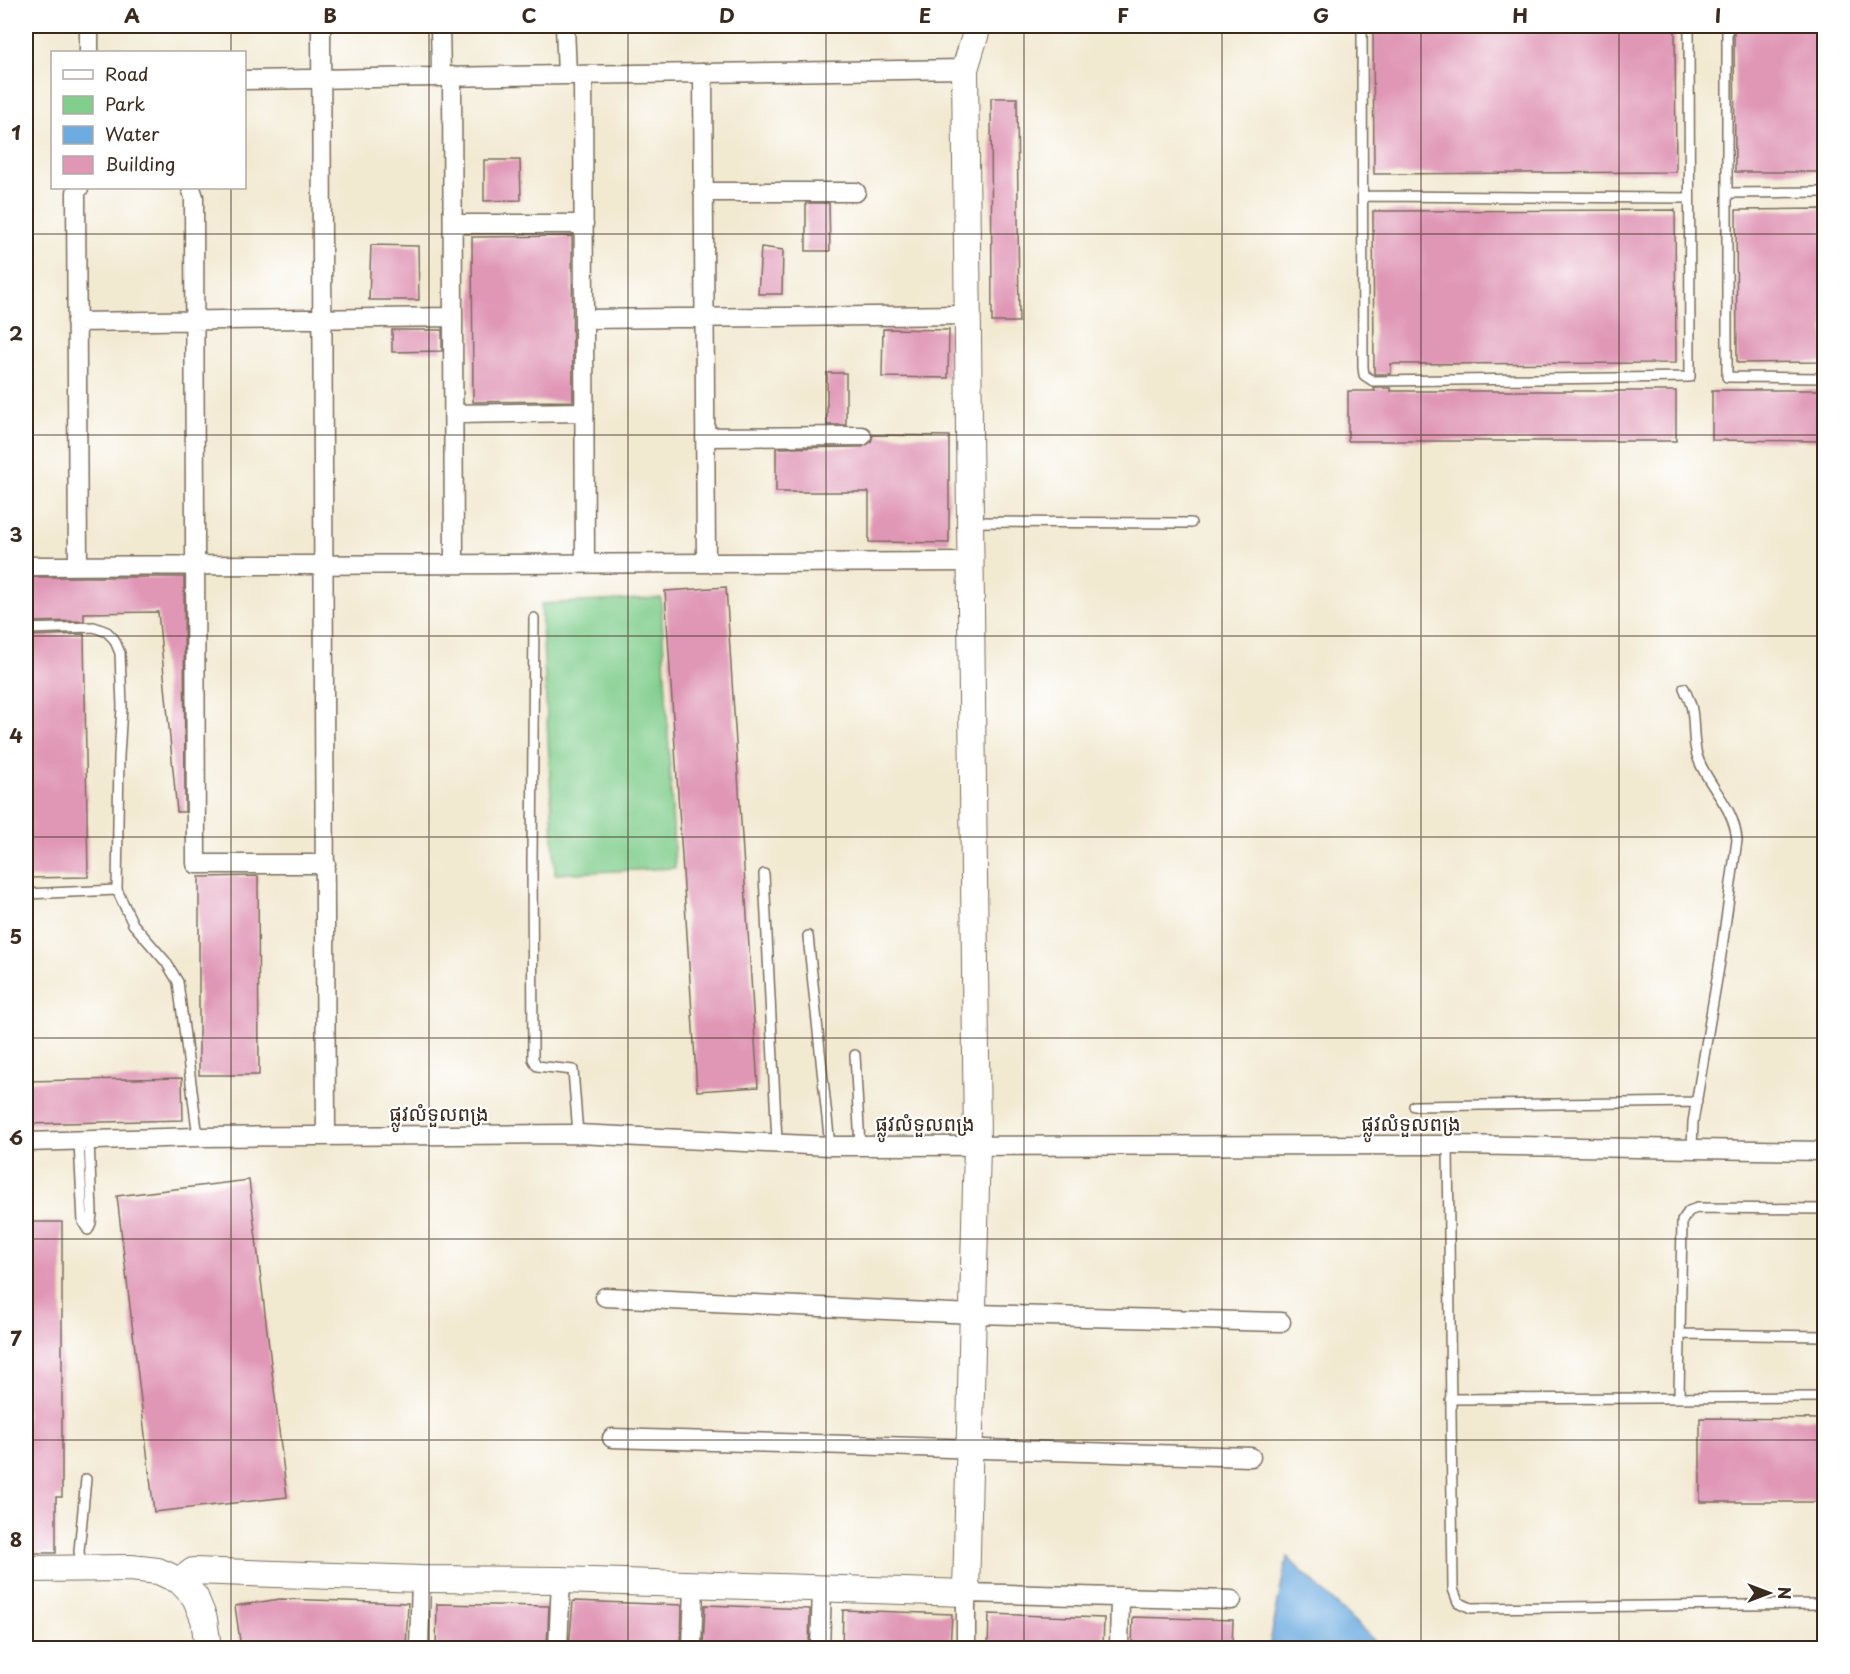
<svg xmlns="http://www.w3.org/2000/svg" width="1850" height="1674" font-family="'Playpen Sans','Noto Sans Khmer',sans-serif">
<rect width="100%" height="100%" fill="#fff"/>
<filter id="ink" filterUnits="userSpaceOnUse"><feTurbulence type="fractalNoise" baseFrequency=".0167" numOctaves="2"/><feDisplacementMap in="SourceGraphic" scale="12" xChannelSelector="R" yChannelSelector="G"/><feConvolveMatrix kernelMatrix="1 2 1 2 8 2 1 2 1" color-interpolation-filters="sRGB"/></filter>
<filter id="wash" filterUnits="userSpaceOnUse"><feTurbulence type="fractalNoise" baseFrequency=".008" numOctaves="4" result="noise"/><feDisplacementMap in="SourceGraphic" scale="24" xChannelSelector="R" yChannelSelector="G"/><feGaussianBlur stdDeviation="1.35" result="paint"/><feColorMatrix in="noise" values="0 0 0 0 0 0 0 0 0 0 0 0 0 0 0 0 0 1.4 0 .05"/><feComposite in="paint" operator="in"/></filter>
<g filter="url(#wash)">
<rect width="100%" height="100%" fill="#f2e9d1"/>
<path fill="#81ce8d" stroke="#5e7c56" stroke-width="1.5" d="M661,598L675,868L555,874L541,604Z"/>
<path fill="#6dace0" stroke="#546b7f" stroke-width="1.5" d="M1287,1557L1382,1648H1269Z"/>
<g id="blocks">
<path fill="#e097b6" d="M1373,26H1675L1676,172L1374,174Z
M1734,26H1824V172H1735Z
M991,98H1017L1019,322H992Z
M484,160H520L521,200L484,201Z
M806,203H829L830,251H806Z
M1824,209V362L1737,363L1736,210Z
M1675,210L1676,363L1391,364V374H1374L1373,211Z
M572,236L573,401L473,402L472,237Z
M371,245L418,246L419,300H369Z
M761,247L783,250L782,294H758Z
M883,329L949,330L948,378L882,377Z
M392,330H442V351L392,352Z
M827,373H846V425H827Z
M1374,388H1391V391H1676V441H1348V391H1375Z
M1712,390H1824V441L1712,440Z
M873,435L949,436V543L869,542V492H776V448L862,447L871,442Z
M26,577H184L185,812H177L158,612L84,613V621L26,622Z
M726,587L758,1087L697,1091L665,591Z
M84,634L88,877L26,878V636Z
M258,876L259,1075H199V877Z
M182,1078L183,1120L26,1124V1081Z
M249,1180L287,1497L154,1512L117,1196Z
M26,1222H62V1497H56V1553H26Z
M1700,1418L1824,1419V1502H1700Z
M280,1599L408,1603L406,1648H241L235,1606Z
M573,1601L682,1605L681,1648H569Z
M437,1604L549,1606L547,1648H436Z
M705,1605L810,1609L809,1648H703Z
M843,1610L952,1614L950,1648H842Z
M989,1614L1104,1618L1103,1648H988Z
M1133,1617L1233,1620L1232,1648H1132Z"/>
</g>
</g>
<g filter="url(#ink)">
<use href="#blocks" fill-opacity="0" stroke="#7b6d5d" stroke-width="1.5"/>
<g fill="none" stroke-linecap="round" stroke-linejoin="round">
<g stroke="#7b6d5d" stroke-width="12">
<path id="lane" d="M1362,26L1363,367L1364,375L1373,381L1690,377L1689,26
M1727,26V377L1824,378
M1727,193L1824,192
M1363,196L1689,198
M971,522L1191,523
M534,618L532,860L533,1059L537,1066L573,1070L578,1134
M26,629L94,627L107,632L114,639L120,653L122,707L119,756L117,890L133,924L166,962L178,982L198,1137
M1684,688C1687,695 1691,703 1692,710C1695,727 1692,745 1699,761C1711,790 1734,807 1737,840L1721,955L1693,1122L1692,1149
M764,874L777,1142
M26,894L117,890
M808,936L830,1146
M855,1055L860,1146
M1414,1106L1697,1102
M79,1142L83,1222L88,1230L91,1223L92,1213L89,1141
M1448,1145L1453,1589L1458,1602L1471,1608L1824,1604
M1680,1334L1824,1336
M1679,1397L1682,1221L1689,1211L1697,1208L1824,1209
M1450,1399L1824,1397
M81,1566L79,1551L86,1479"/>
</g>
<g stroke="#7b6d5d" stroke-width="21">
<path id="street" d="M89,26V52
M321,26L326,1136
M440,26L441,77
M565,26L567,75
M703,73L706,562
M583,75L585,563
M452,76L454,564
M244,80L965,69
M191,188L194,197L196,864H326
M703,192H856
M453,224H584
M584,319L968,315
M76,322L453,317
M454,414L584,412
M705,437L862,436
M26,566L971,562
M78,566L76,192L79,188
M26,1142L198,1137L578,1134L830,1146L1448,1145L1824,1151
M605,1297L973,1314L1281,1322
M612,1438L1251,1457
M419,1648L421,1579
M558,1648L561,1580
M692,1648L694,1585
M820,1648L822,1589
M966,1648V1593L1232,1600
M1119,1648L1120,1597"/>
</g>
<g stroke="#7b6d5d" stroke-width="28">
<path id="secondary" d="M26,1569L131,1568L158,1571L180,1581L195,1597L204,1619L208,1648
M180,1581L193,1571L421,1579L561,1580L966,1593L977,1145L965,69L978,26"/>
</g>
<use href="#lane" stroke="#fff" stroke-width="9"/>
<use href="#street" stroke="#fff" stroke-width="18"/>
<use href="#secondary" stroke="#fff" stroke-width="26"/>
</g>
</g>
<path fill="none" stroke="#3b2a1e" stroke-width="1.5" stroke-opacity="0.55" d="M231,26V52M429,26V1648M628,26V1648M826,26V1648M1024,26V1648M1222,26V1648M1421,26V1648M1619,26V1648M231,188V1648M26,234H1824M26,435H1824M26,636H1824M26,837H1824M26,1038H1824M26,1239H1824M26,1440H1824"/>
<g text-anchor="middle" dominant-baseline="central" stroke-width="4.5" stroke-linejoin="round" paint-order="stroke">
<g font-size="20" fill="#3b2a1e" stroke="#fff">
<text x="439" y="1113">ផ្លូវលំទួលពង្រ</text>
<text x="925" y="1123">ផ្លូវលំទួលពង្រ</text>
<text x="1411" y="1123">ផ្លូវលំទួលពង្រ</text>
</g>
</g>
<rect width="1850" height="1674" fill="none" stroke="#fff" stroke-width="66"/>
<rect x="51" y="51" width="195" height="138" fill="#ffffff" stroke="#b1aaa5" stroke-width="1.5"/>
<rect x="63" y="70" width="30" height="9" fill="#ffffff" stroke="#b1aaa5" stroke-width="1.5"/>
<text x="105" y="81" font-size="18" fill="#3b2a1e">Road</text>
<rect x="63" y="96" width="30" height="18" fill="#81ce8d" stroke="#b1aaa5" stroke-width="1.5"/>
<text x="105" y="111" font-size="18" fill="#3b2a1e">Park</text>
<rect x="63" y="126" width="30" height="18" fill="#6dace0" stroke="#b1aaa5" stroke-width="1.5"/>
<text x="105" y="141" font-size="18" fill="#3b2a1e">Water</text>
<rect x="63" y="156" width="30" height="18" fill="#e097b6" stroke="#b1aaa5" stroke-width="1.5"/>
<text x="105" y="171" font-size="18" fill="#3b2a1e">Building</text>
<g transform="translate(1769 1593) rotate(90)" stroke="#ffffff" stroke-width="4.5" paint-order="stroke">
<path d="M0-4.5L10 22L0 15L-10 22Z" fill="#3b2a1e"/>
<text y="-9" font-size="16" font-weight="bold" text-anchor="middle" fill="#3b2a1e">N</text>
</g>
<rect x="33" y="33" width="1784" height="1608" fill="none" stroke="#3b2a1e" stroke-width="2"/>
<g font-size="20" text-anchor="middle" font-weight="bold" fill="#3b2a1e">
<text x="132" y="23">A</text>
<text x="330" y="23">B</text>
<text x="529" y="23">C</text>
<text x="727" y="23">D</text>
<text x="925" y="23">E</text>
<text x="1123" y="23">F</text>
<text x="1321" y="23">G</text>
<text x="1520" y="23">H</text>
<text x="1718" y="23">I</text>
<text x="16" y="140">1</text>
<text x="16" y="341">2</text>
<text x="16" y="542">3</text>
<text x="16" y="743">4</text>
<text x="16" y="944">5</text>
<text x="16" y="1145">6</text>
<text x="16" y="1346">7</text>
<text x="16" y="1547">8</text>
</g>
</svg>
